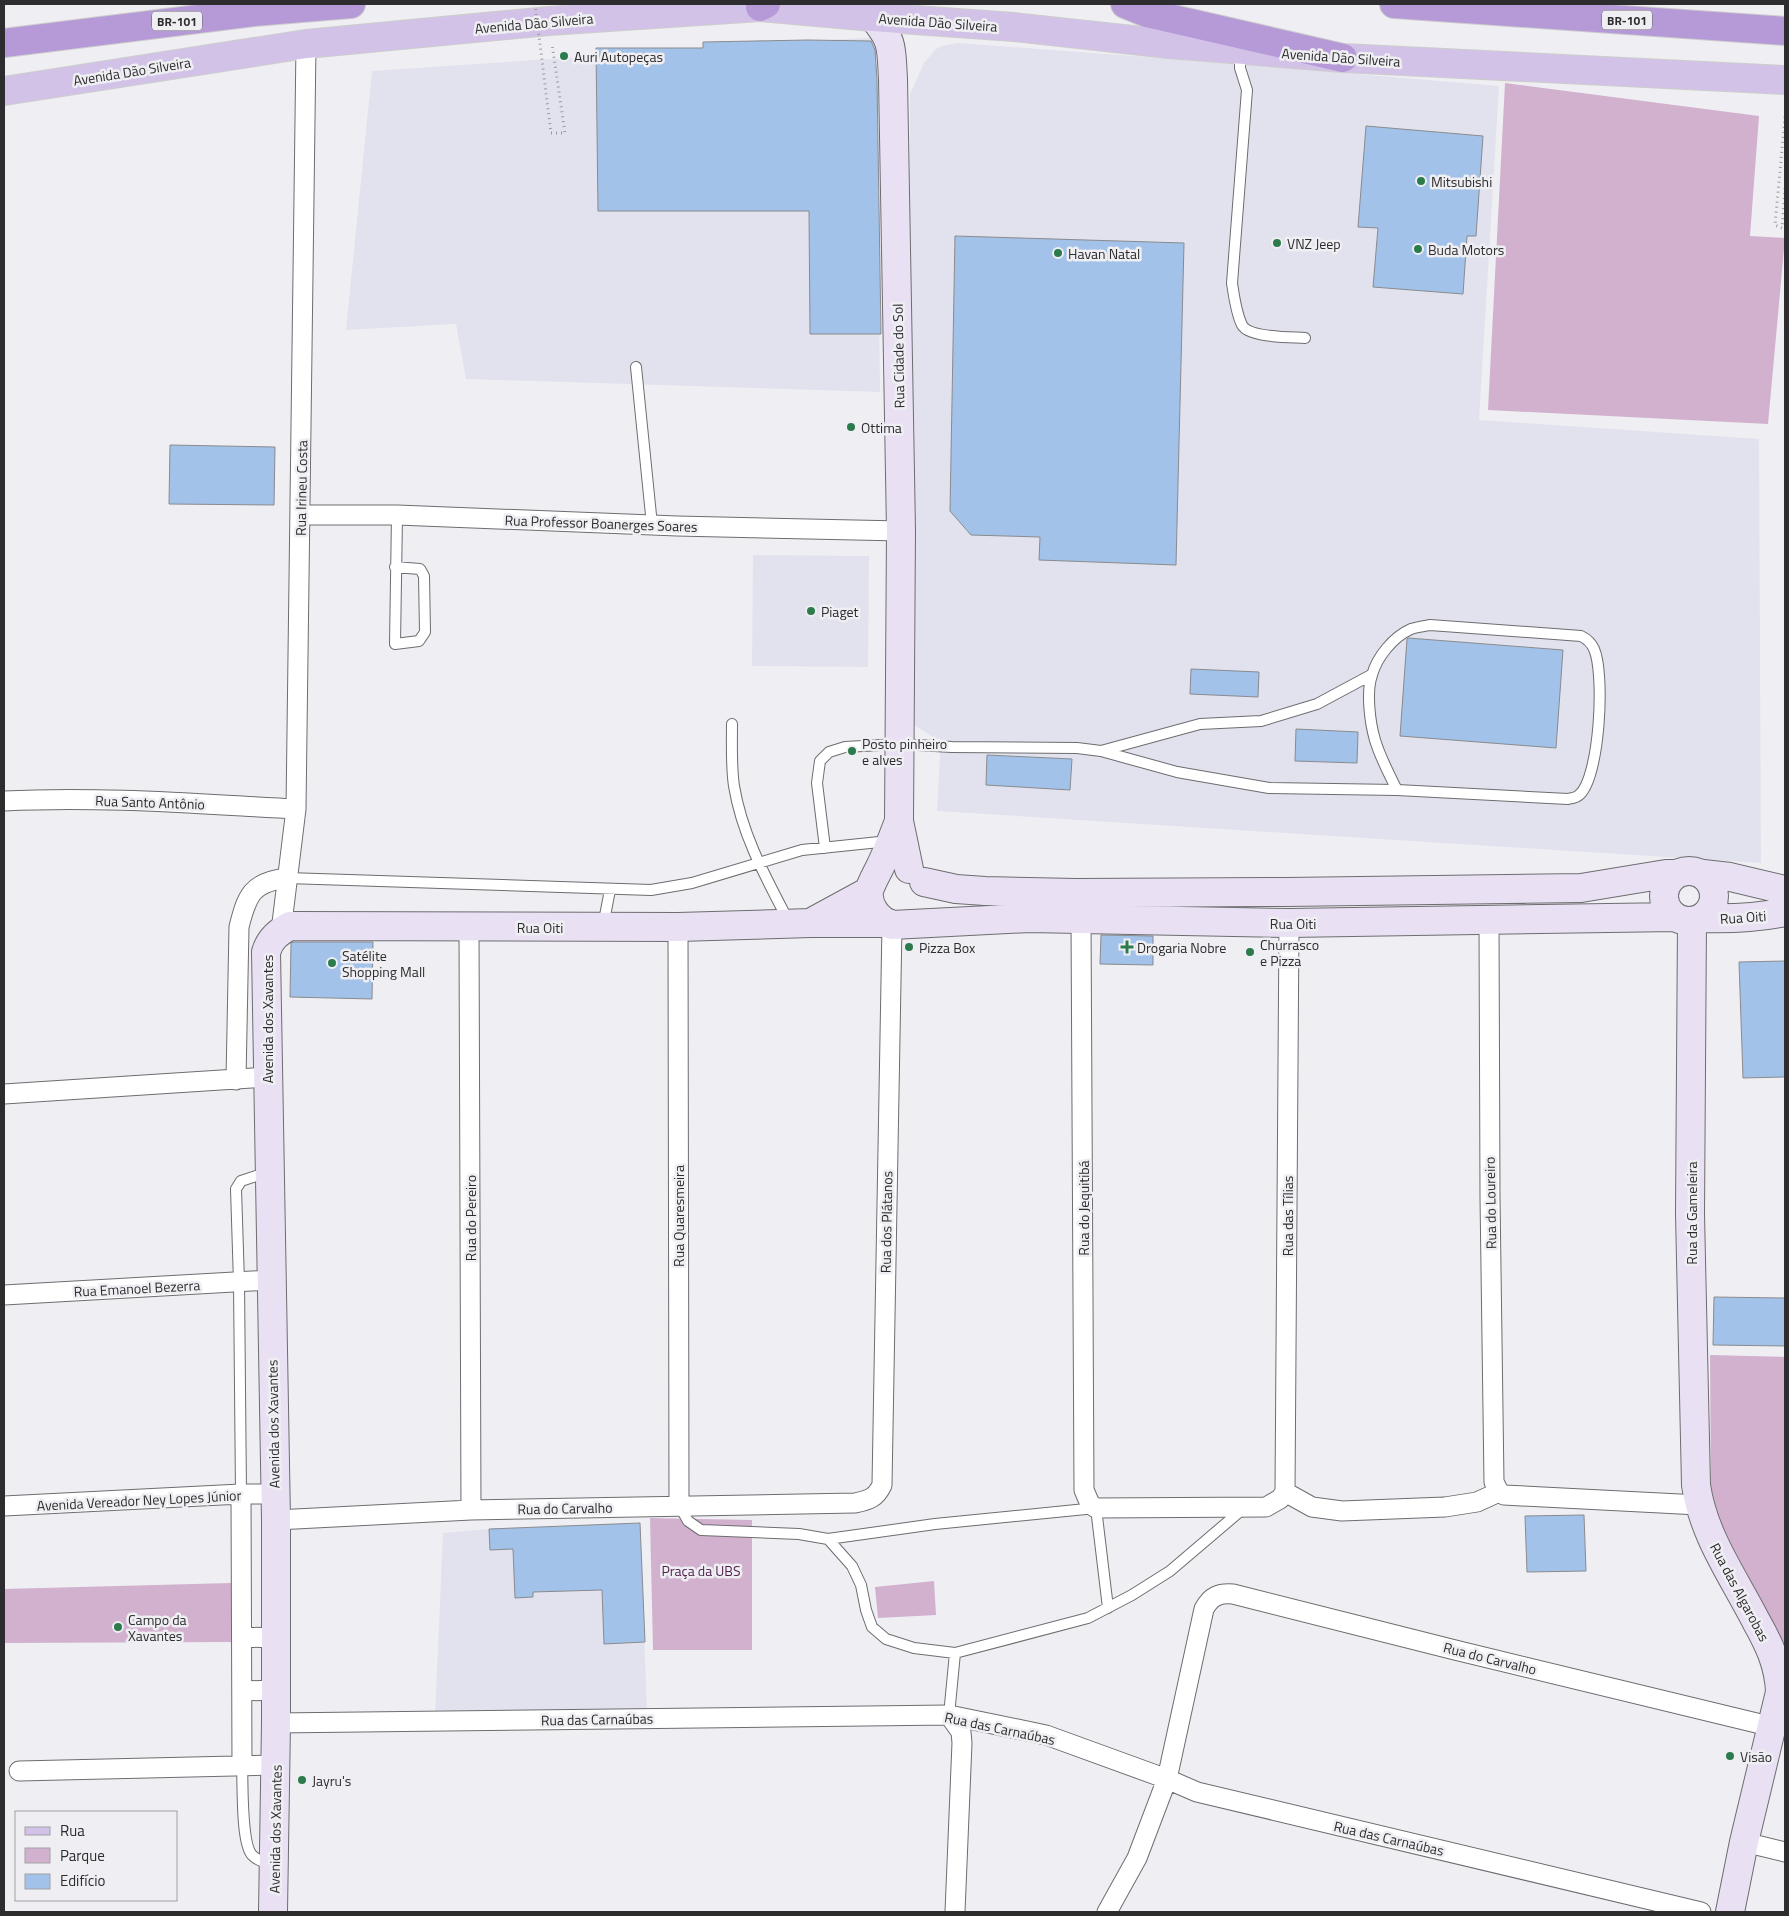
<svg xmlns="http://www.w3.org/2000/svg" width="1789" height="1916" font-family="'Titillium Web',sans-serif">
<rect width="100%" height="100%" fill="#efeff3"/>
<path fill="#e1e2ed" d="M876,37L880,392L466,379L456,324L346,330L372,71Z
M958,43L1215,62L1499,86L1479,420L1759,439L1761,863L937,811L941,739L934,738L906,719L909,590L910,94L924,63L936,49L942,46Z
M753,555L869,556L868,667L752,666Z
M640,1523L647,1713L435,1715L443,1533L489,1529Z"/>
<path fill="#d2b1ce" d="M1505,83L1759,116L1750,236L1785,238L1768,424L1488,410Z
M1710,1355L1785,1357V1677L1719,1529L1711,1499Z
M650,1518L752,1520V1650H653Z
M934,1581L936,1615L878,1618L875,1587Z
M231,1583L232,1642L4,1643V1589Z"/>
<path fill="#a2c2e9" stroke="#898b8e" d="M808,40L871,41L875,50L877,80L881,334H810L809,211H598L596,48H703V42Z
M1366,126L1483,136L1476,236H1467L1463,294L1373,287L1378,228L1358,227Z
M955,236L1184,243L1176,565L1039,560L1040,537L971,535L950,511Z
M170,445L275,447L274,505L169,504Z
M1408,638L1563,650L1556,748L1400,736L1407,639Z
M1191,669L1259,672L1258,697L1190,694Z
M1296,729L1358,732L1357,763L1295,761Z
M987,755L1072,759L1070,790L986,785Z
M1101,935L1153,936V965L1100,964Z
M294,942H373L372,999L290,997L291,943Z
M1785,961V1077L1743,1078L1739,962Z
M1714,1297L1785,1298V1346L1713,1345Z
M1584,1515L1586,1571L1527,1572L1525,1516Z
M640,1523L645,1642L604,1644L602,1590L533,1592V1597L515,1598L513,1549L490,1550L489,1529Z"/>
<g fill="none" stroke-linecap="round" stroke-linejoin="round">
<g stroke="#6d6d70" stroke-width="12">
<path id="lane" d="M1240,51V68L1247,90L1232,283C1234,296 1236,313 1242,325C1249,338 1291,337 1305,338
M636,367L652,525
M395,567L420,569L424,576L425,632L419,641L395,644L397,515
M732,724C732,744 731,766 734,786C742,835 766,878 789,922
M1101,751L1200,724L1261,721L1317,704L1371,675
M825,848L817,783L820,761L829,752L845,747L899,744L952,747L1077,748L1101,751L1177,772L1269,788L1397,790L1568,799C1572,798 1576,798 1579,795C1600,778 1605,673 1594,649C1591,642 1587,639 1581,636L1430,625C1424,626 1417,627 1411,629C1393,637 1377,657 1372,675C1366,692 1370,723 1375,740C1380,757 1389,774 1397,790
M287,878L651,890L692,883L802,850L889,841
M603,926L610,890
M241,1494L239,1282L236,1189L241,1181L268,1172
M679,1505L688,1521L701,1530L799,1534L828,1539L852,1566L861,1585L866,1610L872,1627L886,1639L914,1648L955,1653L1088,1618L1132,1595L1170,1571L1244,1508
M828,1539L935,1524L1096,1508L1108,1608
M949,1715L955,1653
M242,1766C243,1785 241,1843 252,1855C258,1861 265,1863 273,1864"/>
</g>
<g stroke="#6d6d70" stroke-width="21">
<path id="street" d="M301,515H397L677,526L901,531
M4,801C101,796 199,804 296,809
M1081,919L1084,1490L1090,1504L1096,1508L1266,1507L1280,1499L1285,1492L1289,923
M1489,920L1490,1197L1494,1482L1499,1492L1504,1495L1699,1505
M469,927L471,1510
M678,927L679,1505
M281,931L296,809L306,44
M236,1080L239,927C247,895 252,882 287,878
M4,1094L267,1077
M4,1295L271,1280
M1285,1492L1312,1507L1342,1511L1445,1507L1477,1502L1499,1492
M241,1494L242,1766
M4,1506L241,1494H275
M276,1520L471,1510L855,1503C869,1500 876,1498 882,1485L892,925
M243,1637L276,1638
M242,1691L276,1690
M949,1715L961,1732L962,1743L955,1912
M276,1723L949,1715L1046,1735L1167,1779L1197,1792L1701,1912
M19,1771L275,1765
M1744,1842L1785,1852
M1107,1912L1137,1858L1167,1779L1204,1609C1211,1596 1219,1593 1233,1594L1455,1650L1773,1727"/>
</g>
<g stroke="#6d6d70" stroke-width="30">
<path id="secondary" d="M873,17C894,42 891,48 893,79L901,531L899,821L909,869
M899,821C893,837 887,853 879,869C876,875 871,884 869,891C867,906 878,920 892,925L1029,918L1289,923L1675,917
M1664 896a25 25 0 1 1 50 0a25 25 0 1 1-50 0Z
M1703,874L1730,877L1785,890
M924,882L956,889L985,891L1076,893L1286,892L1581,888L1666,874H1675
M1701,918C1730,919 1757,918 1785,912
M1692,921L1690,1214L1696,1485C1703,1535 1733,1576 1756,1621C1769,1644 1779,1665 1780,1692L1744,1842L1730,1912
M812,922L869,891
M273,1912L276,1723V1520L266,952C270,939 278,932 290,926L678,927L811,923H888"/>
</g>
<g stroke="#cdcdcd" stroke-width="30">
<path id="primary" d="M4,91L306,44L549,21L760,7L873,17L1014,27L1169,44L1343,58L1785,80"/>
</g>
<g stroke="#cdcdcd" stroke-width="30">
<path id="highway" d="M1125,4L1147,13L1343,58
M1394,4L1785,31
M760,7L766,4
M4,43L254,12L351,4"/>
</g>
<path stroke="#9a9a9d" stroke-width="3" stroke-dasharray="1 4" stroke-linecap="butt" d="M1785,117L1775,225L1782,228L1785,188
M551,133H565L552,44"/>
<use href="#lane" stroke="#fff" stroke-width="10"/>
<use href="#street" stroke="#fff" stroke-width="19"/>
<use href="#secondary" stroke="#e9e1f3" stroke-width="28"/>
<use href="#primary" stroke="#d3c2e8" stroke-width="28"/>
<use href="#highway" stroke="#b69ad8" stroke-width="28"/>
<path stroke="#9a9a9d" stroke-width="3" stroke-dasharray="1 4" stroke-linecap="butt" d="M535,4L551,133"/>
</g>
<g fill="#2b7b4c" stroke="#efeff3" stroke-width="2">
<circle cx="564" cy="56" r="5"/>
<circle cx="1421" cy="181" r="5"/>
<circle cx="1277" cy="243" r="5"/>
<circle cx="1418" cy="249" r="5"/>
<circle cx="1058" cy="253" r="5"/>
<circle cx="851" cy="427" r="5"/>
<circle cx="811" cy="611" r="5"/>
<circle cx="852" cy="751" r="5"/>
<circle cx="909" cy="947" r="5"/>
<path d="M1124.5 939.5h5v5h5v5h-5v5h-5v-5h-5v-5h5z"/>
<circle cx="1250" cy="952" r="5"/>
<circle cx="332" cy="963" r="5"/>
<circle cx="118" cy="1627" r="5"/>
<circle cx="1730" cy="1756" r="5"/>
<circle cx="302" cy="1780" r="5"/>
</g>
<g text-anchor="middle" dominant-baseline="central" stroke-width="5" stroke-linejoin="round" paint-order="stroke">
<g fill="#efeff3" stroke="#67676a" stroke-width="1">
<rect x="1602" y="10.5" width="50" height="19" rx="4"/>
<rect x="152" y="11.5" width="50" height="19" rx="4"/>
</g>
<g font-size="12" font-weight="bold" fill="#2d2d2f">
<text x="1627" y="20">BR-101</text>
<text x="177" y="21">BR-101</text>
</g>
<g font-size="14" fill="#2d2d2f" stroke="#efeff3">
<text transform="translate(938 22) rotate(4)">Avenida Dão Silveira</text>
<text transform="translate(534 23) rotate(-5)">Avenida Dão Silveira</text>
<text transform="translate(1341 57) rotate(4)">Avenida Dão Silveira</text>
<text transform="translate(132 71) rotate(-9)">Avenida Dão Silveira</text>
<text transform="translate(898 356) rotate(-91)">Rua Cidade do Sol</text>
<text transform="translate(301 488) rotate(-89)">Rua Irineu Costa</text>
<text transform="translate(601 523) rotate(2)">Rua Professor Boanerges Soares</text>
<text transform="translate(150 802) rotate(2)">Rua Santo Antônio</text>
<text transform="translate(1743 917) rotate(-4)">Rua Oiti</text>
<text x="1293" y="923">Rua Oiti</text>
<text x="540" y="927">Rua Oiti</text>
<text transform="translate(267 1019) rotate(-90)">Avenida dos Xavantes</text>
<text transform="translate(1490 1203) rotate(-91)">Rua do Loureiro</text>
<text transform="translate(1083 1208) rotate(-90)">Rua do Jequitibá</text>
<text transform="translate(1691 1213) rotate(-90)">Rua da Gameleira</text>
<text transform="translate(678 1216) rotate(-90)">Rua Quaresmeira</text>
<text transform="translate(1287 1216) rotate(-90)">Rua das Tílias</text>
<text transform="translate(470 1218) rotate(-90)">Rua do Pereiro</text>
<text transform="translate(886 1222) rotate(-89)">Rua dos Plátanos</text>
<text transform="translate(137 1288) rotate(-3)">Rua Emanoel Bezerra</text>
<text transform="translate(273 1424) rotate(-91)">Avenida dos Xavantes</text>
<text transform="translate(139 1500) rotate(-3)">Avenida Vereador Ney Lopes Júnior</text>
<text transform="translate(565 1508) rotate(-1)">Rua do Carvalho</text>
<text transform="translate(1740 1592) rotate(62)">Rua das Algarobas</text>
<text transform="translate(1490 1658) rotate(14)">Rua do Carvalho</text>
<text transform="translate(597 1719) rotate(-1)">Rua das Carnaúbas</text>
<text transform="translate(1000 1728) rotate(12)">Rua das Carnaúbas</text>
<text transform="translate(275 1829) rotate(-89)">Avenida dos Xavantes</text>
<text transform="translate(1389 1838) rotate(13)">Rua das Carnaúbas</text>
</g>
<g font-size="14" fill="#2d2d2f" stroke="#efeff3" text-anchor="start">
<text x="574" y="56">Auri Autopeças</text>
<text x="1431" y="181">Mitsubishi</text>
<text x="1287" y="243">VNZ Jeep</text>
<text x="1428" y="249">Buda Motors</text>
<text x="1068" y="253">Havan Natal</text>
<text x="861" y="427">Ottima</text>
<text x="821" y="611">Piaget</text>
<text x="862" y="743">Posto pinheiro<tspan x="862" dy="16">e alves</tspan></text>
<text x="1260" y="944">Churrasco<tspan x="1260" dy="16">e Pizza</tspan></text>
<text x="919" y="947">Pizza Box</text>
<text x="1137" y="947">Drogaria Nobre</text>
<text x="342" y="955">Satélite<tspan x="342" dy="16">Shopping Mall</tspan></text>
<text x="128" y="1619">Campo da<tspan x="128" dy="16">Xavantes</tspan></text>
<text x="1740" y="1756">Visão</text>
<text x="312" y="1780">Jayru's</text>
</g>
<g font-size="14" fill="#4f1f4c" stroke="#efeff3">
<text x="701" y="1570">Praça da UBS</text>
</g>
</g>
<rect width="1789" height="1916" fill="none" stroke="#2d2d2f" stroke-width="10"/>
<rect x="15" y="1811" width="162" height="90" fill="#efeff3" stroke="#a1a1a5"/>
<rect x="25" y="1827" width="25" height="8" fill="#d3c2e8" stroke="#a1a1a5"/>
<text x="60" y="1836" font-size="15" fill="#2d2d2f">Rua</text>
<rect x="25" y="1848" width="25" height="15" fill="#d2b1ce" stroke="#a1a1a5"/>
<text x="60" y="1861" font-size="15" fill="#2d2d2f">Parque</text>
<rect x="25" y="1874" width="25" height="15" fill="#a2c2e9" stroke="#a1a1a5"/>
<text x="60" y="1886" font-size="15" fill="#2d2d2f">Edifício</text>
</svg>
